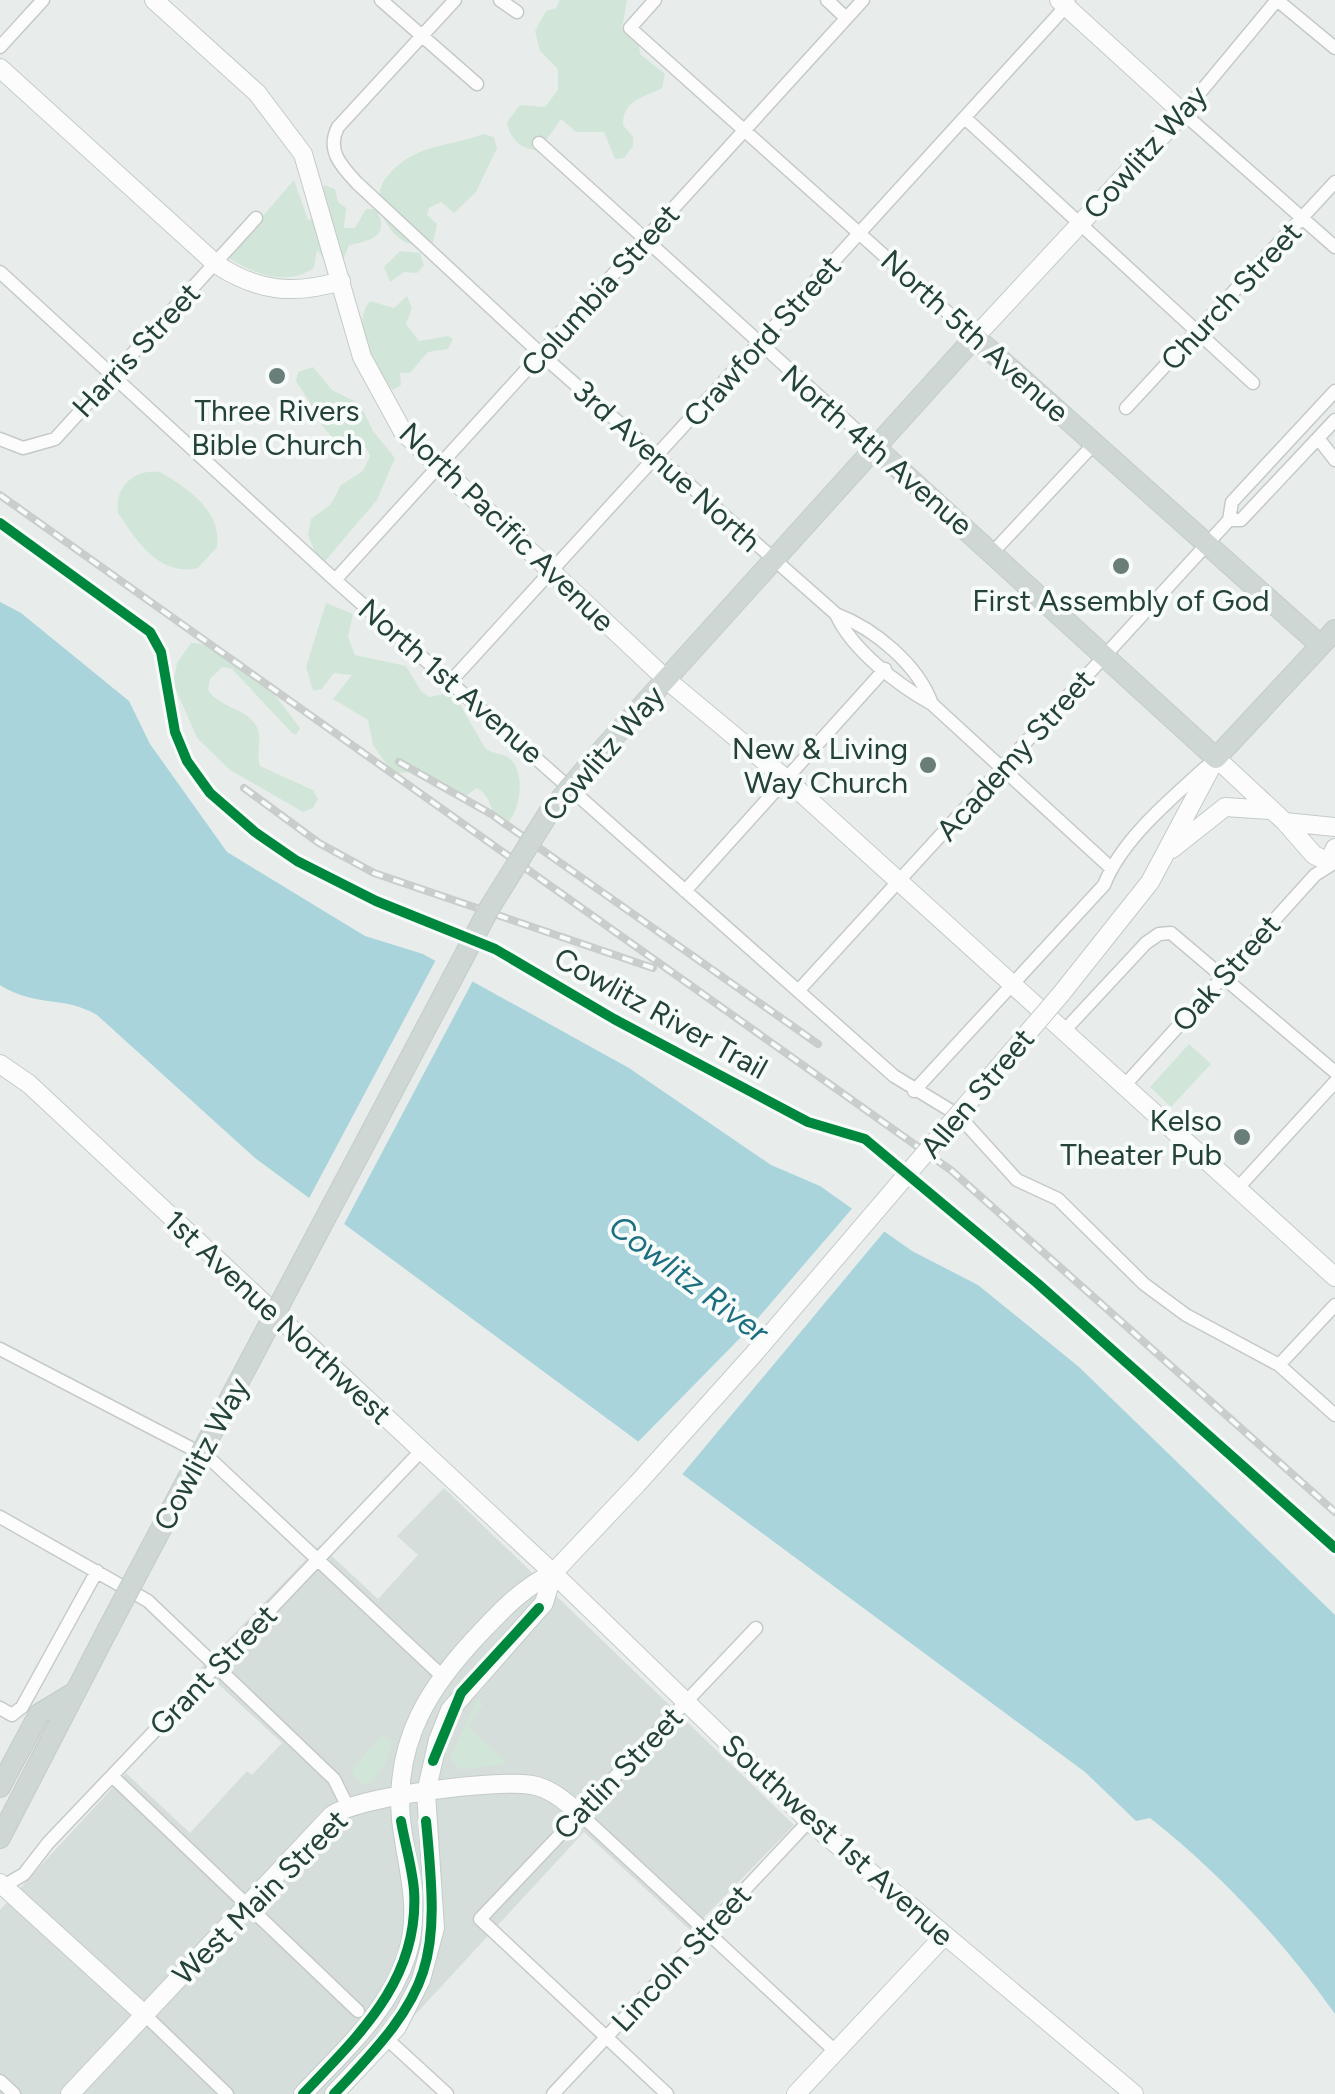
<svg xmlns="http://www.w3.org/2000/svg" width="1335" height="2094" font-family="Figtree,sans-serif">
<rect width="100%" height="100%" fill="#e8edeb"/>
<path fill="#d6dedb" d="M444,1488L794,1825L691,1931L584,1832L342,2094H0V1910L126,1773L190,1833L247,1771L252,1775L282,1743L201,1668L320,1545L378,1599L418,1555L397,1536Z"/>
<path fill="#d1e6d8" d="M560,0H627L622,29L638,35L640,54L665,74L662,88C644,98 623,99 623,125L633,137V146L624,158L615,159L604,132H576L561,119L539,150C522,151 509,138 507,122L520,105L545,107L558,90V69L540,51L535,31L546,11L556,8Z
M483,134L494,137L497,148L476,192L454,213L441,202L429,208L427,215L437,224L433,243C398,259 366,205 385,179C413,143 446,148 483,134Z
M294,180L308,220L315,219L324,185L335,189L338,202L346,208L344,228H355L366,209H376C392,238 367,241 349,245L342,263L325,260L317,250L314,268C285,287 254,274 227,257Z
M400,251L420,253L424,265L417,273L404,272L390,282L384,267Z
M407,296L412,308L406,324L419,341L448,336L453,339L448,349L428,352L410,373H400L401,385L393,390C371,372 350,325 370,301L394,308Z
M313,367L332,390L360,404L373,431L395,458L377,500L320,567L308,534L311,519L331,504L341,485L363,471L370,456L366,448C319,446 322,414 296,382L298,372Z
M160,472C189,489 221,510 217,547L198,568C159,577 136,540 118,513C114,487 135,468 160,472Z
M326,603L353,614L348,637L355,655L406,666L421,691L429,697L453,692L485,748C493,755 508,753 513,762C526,780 519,816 503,828C489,817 495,798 477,788L461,799L422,771L398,773L389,768L373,745L368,720L333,699L352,675L334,673L322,689L313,691L306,667Z
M191,643C243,645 271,690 300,728L296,735L292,733L232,669L222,667L210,679L208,690C221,710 253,708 259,733C261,744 256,754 260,766L313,790L318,799L313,808L303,812L230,770L197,738L173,683L177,663Z
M1189,1044L1211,1064L1171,1107L1150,1087Z
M478,1699L483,1704L468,1727L507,1763L461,1770L450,1758Z
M382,1735L391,1742L386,1762L372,1782L362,1784L351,1771Z"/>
<path fill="#a9d4db" d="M0,602L21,613L129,701L150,744L227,852L365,936L423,954L629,1068L771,1165L820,1186L912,1251L978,1285L1079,1367L1335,1615V2014C1285,1943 1218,1871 1150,1818L1136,1821L1085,1772L255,1158L97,1015C63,995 36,1008 0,985Z"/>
<path fill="#e8edeb" d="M438,956L476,975L342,1228L307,1202Z
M856,1204L888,1227L680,1477L636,1444L746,1332Z"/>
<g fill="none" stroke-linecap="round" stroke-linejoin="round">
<g stroke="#c5cac8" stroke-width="15">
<path id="street" d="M381,0L477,84
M455,0L338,127C326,150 341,166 357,183L542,355L836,614C875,629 918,665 932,704
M500,0L517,12
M655,0L630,28L975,337
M827,0L846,18
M1277,0L1183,113L1335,247
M1277,0L1335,48
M0,47L43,0
M965,118L1253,383
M539,143L876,448
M0,272L335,580L894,1076L958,1115L1017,1180L1058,1199L1144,1284L1186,1315L1279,1365L1335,1415
M1126,408L1335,182
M1318,438L1335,460
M0,439L23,448L55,439L256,218
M1229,520H1241L1335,420
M993,552L1094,444
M335,580L863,0
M836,614C852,650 898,685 932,704L1111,868
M451,681L1069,3
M685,891L885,669
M799,990L1229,520L1232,502L1335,391
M1064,1031L1146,943L1159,934L1171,933L1335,1072
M1124,1086L1315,875L1332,864
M914,1091L1104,885C1122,839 1170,800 1206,767
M1236,1190L1335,1082
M0,1349L208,1457L441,1675
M1279,1365L1335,1305
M0,1517L148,1601L334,1779L347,1805
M0,1708L12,1715L22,1707L97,1571
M112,1776L358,2011
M579,1813L835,2051
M4,1886L24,1874L48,1843L421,1451
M145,2015L227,2094
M387,2039L447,2094
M0,2081L14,2094
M553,2094L809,1821
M667,2094L480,1919L756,1628"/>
</g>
<g stroke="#c3cbc8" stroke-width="20">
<path id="secondary" d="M154,0L257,93L303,154L362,357L403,432L667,680L786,779L1335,1277
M0,68L216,264C258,292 294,295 341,281
M975,337L1183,113L1059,0
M1285,822L1314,855L1329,862L1335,848
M1172,849L1225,807L1270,810
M1061,994L1150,882L1216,758L1285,822L1335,827
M0,1064L29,1084L553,1573L809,1821L1134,2094
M0,1883L145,2015
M70,2094L332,1815C362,1796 496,1779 532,1785C550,1788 565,1801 579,1813
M303,2094C343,2051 388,2013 407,1955C422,1907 406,1866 401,1819C394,1740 430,1685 483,1630C505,1607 523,1588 553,1573
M334,2094L397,2027L421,1980L435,1928L426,1793L438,1740L450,1710L544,1603L553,1573L637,1484
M796,2094L944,1936"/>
</g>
<g stroke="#c3ccc9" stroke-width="22">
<path id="primary" d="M876,448L1216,758L1335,630
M594,759L975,337L1320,645
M0,1787L39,1714L72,1694
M0,1838L107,1631"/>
</g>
<use href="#street" stroke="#fcfcfc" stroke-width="12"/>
<use href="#secondary" stroke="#fcfcfc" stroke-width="18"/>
<use href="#primary" stroke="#cfd7d5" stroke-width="20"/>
<g stroke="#c9cdcc" stroke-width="8">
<path id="rail" d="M0,495L952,1171L1335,1512
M399,762L491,814L818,1044
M244,788L319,843L374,873L653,968"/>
</g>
<use href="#rail" stroke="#f7fbf9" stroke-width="4" stroke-dasharray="11" stroke-linecap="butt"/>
<g stroke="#c3cbc8" stroke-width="20" stroke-linecap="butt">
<path id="secondary-bridge" d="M637,1484L752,1356L1061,994"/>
</g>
<g stroke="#c3ccc9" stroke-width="22" stroke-linecap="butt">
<path id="primary-bridge" d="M107,1631L490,907L548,814L594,759"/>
</g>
<use href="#secondary-bridge" stroke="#fcfcfc" stroke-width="18"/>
<use href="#primary-bridge" stroke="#cfd7d5" stroke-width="20"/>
<g stroke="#f7fbf9" stroke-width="16">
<path id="cycleway" d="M0,523L150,632L161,652L175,732L187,761L210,793L255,832L297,861L376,901L495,949L614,1019L808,1122L865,1139L1037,1283L1335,1548
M433,1761L461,1693L539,1608
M303,2094C359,2035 420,1979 414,1890C412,1867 405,1844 401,1821
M334,2094C435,1989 440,1964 426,1821"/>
</g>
<use href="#cycleway" stroke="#00873e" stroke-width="10"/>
</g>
<g fill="#697e78" stroke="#f7fbf9" stroke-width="4">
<circle cx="277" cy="376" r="10"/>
<circle cx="1121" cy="566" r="10"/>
<circle cx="928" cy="765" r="10"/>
<circle cx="1242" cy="1137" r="10"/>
</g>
<g text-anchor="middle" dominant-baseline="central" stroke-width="8" stroke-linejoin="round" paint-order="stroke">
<g font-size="30" fill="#24423a" stroke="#f7fbf9">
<text transform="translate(1145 152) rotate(-48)">Cowlitz Way</text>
<text transform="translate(600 290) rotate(-48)">Columbia Street</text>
<text transform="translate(1231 296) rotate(-47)">Church Street</text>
<text transform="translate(975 336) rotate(42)">North 5th Avenue</text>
<text transform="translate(762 341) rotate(-48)">Crawford Street</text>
<text transform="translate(136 350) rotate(-47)">Harris Street</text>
<text transform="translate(877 450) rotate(41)">North 4th Avenue</text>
<text transform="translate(667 466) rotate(42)">3rd Avenue North</text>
<text transform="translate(507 527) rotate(44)">North Pacific Avenue</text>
<text transform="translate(451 681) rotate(41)">North 1st Avenue</text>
<text transform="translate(603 753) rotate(-49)">Cowlitz Way</text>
<text transform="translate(1015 755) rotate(-48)">Academy Street</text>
<text transform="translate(1226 973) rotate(-48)">Oak Street</text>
<text transform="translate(661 1013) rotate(29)">Cowlitz River Trail</text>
<text transform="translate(977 1093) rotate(-50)">Allen Street</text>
<text transform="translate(278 1317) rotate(43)">1st Avenue Northwest</text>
<text transform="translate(201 1454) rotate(-62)">Cowlitz Way</text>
<text transform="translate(213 1670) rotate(-46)">Grant Street</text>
<text transform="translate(618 1773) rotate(-46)">Catlin Street</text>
<text transform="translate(838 1840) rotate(42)">Southwest 1st Avenue</text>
<text transform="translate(260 1897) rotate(-45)">West Main Street</text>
<text transform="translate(681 1958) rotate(-47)">Lincoln Street</text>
</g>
<g font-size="30" fill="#24423a" stroke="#f7fbf9">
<text x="277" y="410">Three Rivers<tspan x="277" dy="34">Bible Church</tspan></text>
<text x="1121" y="600">First Assembly of God</text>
<text x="908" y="748" text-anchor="end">New &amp; Living<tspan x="908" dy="34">Way Church</tspan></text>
<text x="1222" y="1120" text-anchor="end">Kelso<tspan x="1222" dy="34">Theater Pub</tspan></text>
</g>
<g font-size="32" font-style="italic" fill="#1c6f80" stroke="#f7fbf9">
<text transform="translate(689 1279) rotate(37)">Cowlitz River</text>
</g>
</g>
</svg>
